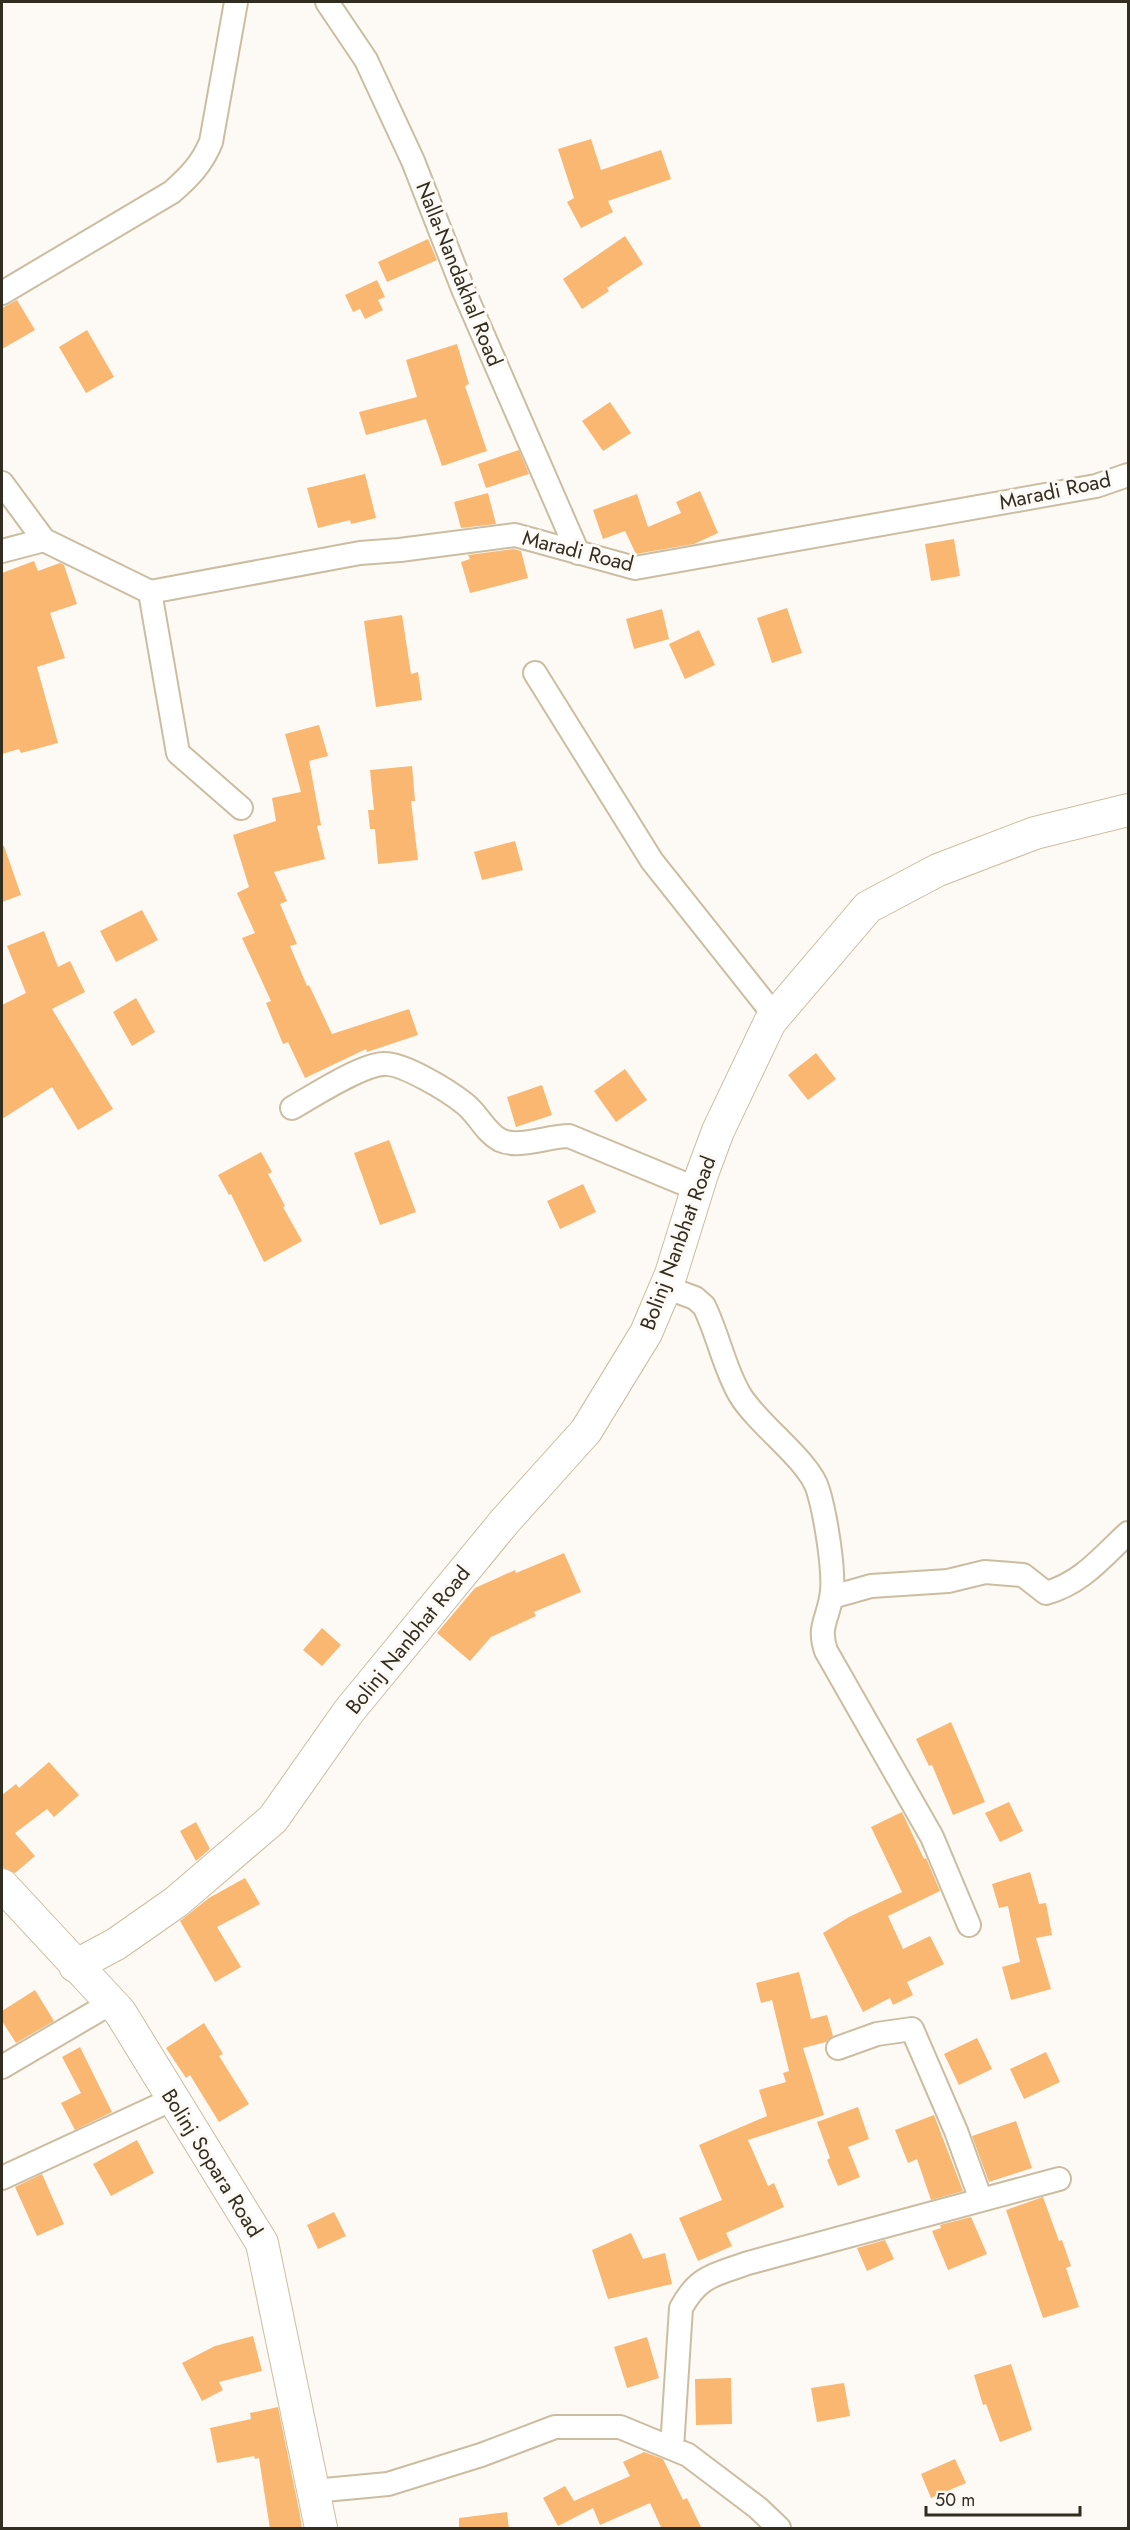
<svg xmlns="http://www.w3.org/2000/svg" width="1130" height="2530" font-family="Jost,sans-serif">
<rect width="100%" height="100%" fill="#fdfaf5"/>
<path fill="#f9b772" d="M591,139L601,170L661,150L671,179L608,201L613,212L581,228L567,202L574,198L558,149Z
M625,236L643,264L607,288L609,291L582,309L563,279Z
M428,239L437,260L387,282L378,262Z
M377,280L385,297L378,300L383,310L365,319L360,309L353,312L345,295Z
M17,300L35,330L2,349V308Z
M87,330L114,377L86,393L59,347Z
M457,344L469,384L465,386L487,451L442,466L426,419L366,435L359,412L417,397L406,360Z
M610,402L631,433L603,451L582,421Z
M519,450L529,474L486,488L478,464Z
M365,474L376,518L351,524L350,520L318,528L307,488Z
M700,491L718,533L694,544L636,554L625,531L603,539L593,510L637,494L648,527L681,513L676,502Z
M488,493L496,524L461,528L454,502Z
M954,539L960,576L931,581L925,544Z
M514,549L521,551L528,578L470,593L461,562L470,559L468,555Z
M34,561L38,571L60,563L64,565L77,604L50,613L65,658L37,667L58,743L21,753L19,749L2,754V573Z
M787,608L802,653L772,663L757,618Z
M662,609L669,639L634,649L626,619Z
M402,615L411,674L418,672L422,700L376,707L364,621Z
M699,630L715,665L685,679L669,644Z
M319,725L328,756L309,761L321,825L317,826L325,859L274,872L287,901L280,904L297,944L290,946L307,986L309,985L332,1034L409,1009L418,1035L367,1052L366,1049L305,1078L288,1042L283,1044L266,1003L271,1001L242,938L255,933L237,893L249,887L233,835L276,821L272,798L301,792L285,734Z
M412,766L415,801H411L418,860L378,864L375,829H370L368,810H374L370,770Z
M515,841L523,870L482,880L474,852Z
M2,846H4L21,895L2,902Z
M142,910L158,940L116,962L100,931Z
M44,931L58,967L70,961L85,992L52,1009L113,1109L78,1130L52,1087L2,1119V1005L26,993L7,946Z
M136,998L155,1032L132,1046L113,1012Z
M816,1053L836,1079L808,1100L788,1075Z
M625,1069L647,1100L616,1122L594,1091Z
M542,1085L552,1115L516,1127L507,1097Z
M389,1140L416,1212L380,1225L354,1153Z
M261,1152L272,1172L268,1174L285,1206L283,1207L302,1241L264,1262L231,1194L229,1195L218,1175Z
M583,1184L596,1212L560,1229L547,1201Z
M564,1553L581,1592L534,1612L536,1616L491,1637L470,1661L437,1633L475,1588L515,1570L516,1573Z
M322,1628L341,1645L322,1666L303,1650Z
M951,1722L985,1802L953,1815L932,1765L929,1766L916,1739Z
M49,1762L79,1795L54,1817L47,1809L15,1833L35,1856L15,1873L2,1867V1795L16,1784L19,1788Z
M1009,1802L1023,1831L1000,1842L985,1813Z
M902,1812L924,1859L926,1858L940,1891L888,1916L903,1949L930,1936L944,1964L907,1982L913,1995L893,2005L890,1998L863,2012L823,1933L849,1917L902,1892L871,1827Z
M196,1822L210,1849L196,1861L180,1831Z
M1030,1872L1039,1904L1046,1903L1052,1935L1036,1938L1051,1989L1011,2000L1002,1967L1020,1962L1008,1906L999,1908L992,1884Z
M245,1878L260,1904L217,1927L241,1967L215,1982L180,1921L209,1898Z
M799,1972L811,2019L827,2015L833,2036L826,2042L803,2048L824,2115L748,2140L768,2186L774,2183L784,2207L726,2233L732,2246L698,2261L679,2218L722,2200L699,2145L767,2116L759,2090L786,2082L783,2073L789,2071L772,2000L761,2003L756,1983Z
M35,1990L54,2021L16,2043L2,2021V2011Z
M204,2023L223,2054L219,2056L249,2104L219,2122L190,2075L186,2078L166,2048Z
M977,2038L992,2069L959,2085L944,2054Z
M80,2047L112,2112L75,2130L61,2103L81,2093L62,2057Z
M1046,2052L1060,2082L1024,2099L1010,2069Z
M858,2107L869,2139L848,2147L860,2177L838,2186L827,2160L830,2158L817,2122Z
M934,2115L963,2191L931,2200L917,2159L908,2163L895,2130Z
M1016,2121L1032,2168L989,2182L972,2136Z
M137,2140L154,2173L111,2196L93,2164Z
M42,2174L64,2224L37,2236L15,2187Z
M1043,2197L1059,2241L1062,2240L1071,2266L1066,2268L1079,2307L1043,2318L1006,2210Z
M334,2212L346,2236L318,2249L307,2225Z
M971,2217L987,2254L948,2270L932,2231L941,2228L940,2225Z
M631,2233L643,2259L665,2253L672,2284L608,2299L592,2250Z
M885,2240L894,2259L867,2271L857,2248Z
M253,2336L262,2371L219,2382L223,2390L202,2401L182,2363L215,2346Z
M647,2337L659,2378L627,2388L614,2347Z
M1011,2364L1032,2430L1000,2442L986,2404L983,2405L974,2375Z
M731,2378L732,2424L696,2425L695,2379Z
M844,2383L850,2416L817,2422L811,2388Z
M278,2407L300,2515L302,2529H270L259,2458L255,2459L254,2456L217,2463L210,2428L251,2419L250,2413Z
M644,2452L663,2459L683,2500L687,2498L702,2529H662L650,2503L600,2525L593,2508L558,2526L543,2498L565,2486L574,2501L630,2476L623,2462Z
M955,2459L966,2483L931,2498L921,2474Z
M507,2512L509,2529H459V2518Z"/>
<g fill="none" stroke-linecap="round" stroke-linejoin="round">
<g stroke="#cbbda1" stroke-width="26">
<path id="street" d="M327,2L366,60L413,161L463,289L578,553
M2,293L172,192C189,177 202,164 211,142L236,2
M2,483L44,540
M2,551L44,540L150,592L360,553L400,550L515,535L635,568L1096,486L1128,475
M150,592L178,753L241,808
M535,673L652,861L775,1016
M292,1108C313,1096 361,1065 383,1064C402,1062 449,1091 465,1104C478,1114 485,1132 500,1140C519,1149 548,1136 569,1136L697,1189
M665,1287L695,1298L704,1306C718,1334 724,1368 740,1395C758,1425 810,1461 818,1490C825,1513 836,1575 831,1598C827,1621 818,1627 826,1651L932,1837L969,1925
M832,1597L871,1586L948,1581L985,1572L1023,1575L1046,1593C1082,1583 1102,1557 1128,1533
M838,2048L877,2034L912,2029L956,2131L981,2200
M2,2067L111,2003
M2,2178L173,2099
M672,2448L681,2308C699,2275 715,2275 748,2263L1059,2179
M314,2491L388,2484L481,2455L555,2427H620L688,2455L758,2508L779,2528"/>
</g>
<g stroke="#cbbda1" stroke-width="34">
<path id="secondary" d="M2,1885L120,2012L262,2243L321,2528
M75,1966L116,1944L176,1902L273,1819L349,1711L505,1521L586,1431L646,1333L671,1274L702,1174L718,1131L770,1022L868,907L938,870L1035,833L1128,810"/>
</g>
<use href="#street" stroke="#fff" stroke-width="22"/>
<use href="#secondary" stroke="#fff" stroke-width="32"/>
</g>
<g text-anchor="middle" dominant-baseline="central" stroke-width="6" stroke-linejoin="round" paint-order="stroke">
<g font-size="21" fill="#322d21" stroke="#fdfaf5">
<text transform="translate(459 274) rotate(68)">Nalla-Nandakhal Road</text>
<text transform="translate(1055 491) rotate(-12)">Maradi Road</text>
<text transform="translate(578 551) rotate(14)">Maradi Road</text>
<text transform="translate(678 1243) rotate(-70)">Bolinj Nanbhat Road</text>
<text transform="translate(408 1640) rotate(-51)">Bolinj Nanbhat Road</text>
<text transform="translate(212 2163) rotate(58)">Bolinj Sopara Road</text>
</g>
</g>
<rect width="1130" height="2530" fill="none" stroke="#322d21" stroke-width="6"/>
<path d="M926 2506v9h154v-9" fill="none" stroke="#322d21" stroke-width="3"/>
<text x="935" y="2506" font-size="18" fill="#322d21" stroke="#fdfaf5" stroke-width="4.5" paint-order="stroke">50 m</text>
</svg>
